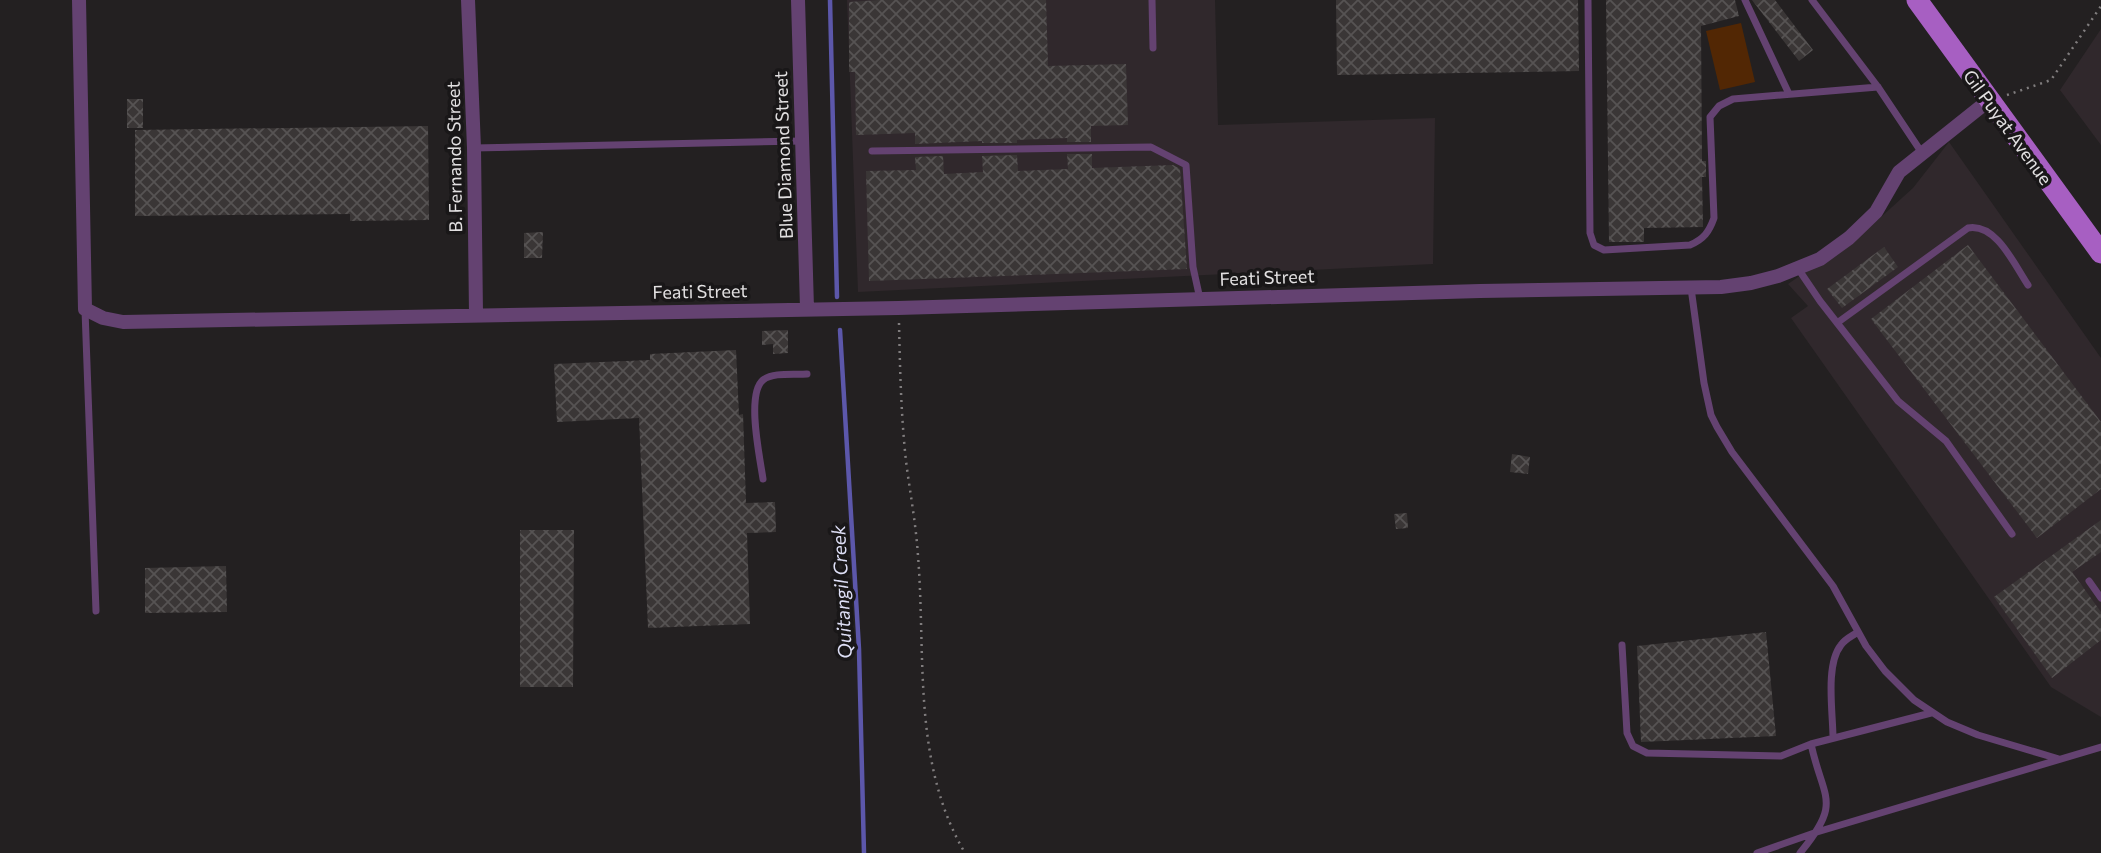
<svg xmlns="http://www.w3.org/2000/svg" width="2101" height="853" font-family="Commissioner,sans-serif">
<defs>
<pattern id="building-cross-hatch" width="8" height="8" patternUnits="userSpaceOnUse" patternTransform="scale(1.75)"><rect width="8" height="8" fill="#3a3636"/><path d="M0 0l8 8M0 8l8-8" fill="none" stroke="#565353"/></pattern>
</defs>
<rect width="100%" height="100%" fill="#232021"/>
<path fill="#30282c" d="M847,0H1215L1218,125L1435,118L1433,264L858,292Z
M2101,29V145L2060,90Z
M1949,142L2101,358V717L2051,687L1791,318L1808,306L1788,284L1870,227L1913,188Z"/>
<path fill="#522704" d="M1741,23L1755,82L1720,90L1706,31Z"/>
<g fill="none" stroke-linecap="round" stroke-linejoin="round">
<path stroke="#5c57aa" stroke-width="4.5" d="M830,0L837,297
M840,330L859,649L864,853"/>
</g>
<path fill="url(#building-cross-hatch)" d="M879,0H1046L1048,66L1126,64L1128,125L1091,126V142H1067V138L1017,140V143H982V141L915,144V133L856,135L855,72H849V2Z
M1336,0H1578L1579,71L1337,75Z
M1606,0H1735L1739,16L1701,26L1702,161H1706V177H1702L1703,227L1644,228V242H1609Z
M1752,0H1775L1813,50L1799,61Z
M127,99H143V128H127Z
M428,126L429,220L350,221V214L135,216V130Z
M1067,154H1092V168L1173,165L1180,169L1187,269L869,281L866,171L916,170L915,157L943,156L944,174L983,172L982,156L1017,155L1018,171L1068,169Z
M543,232L542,258H524V233Z
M1968,245L2101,422V489L2037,538L1871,319Z
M1884,247L1898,267L1842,308L1827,289Z
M788,330V353L773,354V344L762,345V331Z
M736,350L739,415L743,414L746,503L775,502L776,532L747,533L750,624L648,628L639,418L557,422L554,364L650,360V354Z
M1512,454L1530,457L1528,474L1510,472Z
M1407,513L1408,528L1396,529L1394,514Z
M2101,520V552L2072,572L2101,612V640L2052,678L1994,597Z
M520,530H574L573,687H520Z
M226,566L227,612L145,613V568Z
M1766,632L1776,736L1641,742L1637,646Z"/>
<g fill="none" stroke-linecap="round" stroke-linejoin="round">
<path stroke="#807d7e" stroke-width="2.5" stroke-dasharray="2 5" stroke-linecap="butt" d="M2007,95L2051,80L2101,6
M899,323C900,369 901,415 906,461C910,493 916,524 918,556C926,657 912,763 965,853"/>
<path stroke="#644271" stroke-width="7" d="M1152,0L1153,48
M1588,0L1590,233L1594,245L1604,250L1690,245C1704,239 1709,232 1714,218L1710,117L1719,106L1733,99L1878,87
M1745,0L1789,94
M1812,0L1878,87L1922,153
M474,148L802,141
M872,151L1151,147L1186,165L1193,267L1200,299
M1799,270L1820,301L1898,401L1946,441L2012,534
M1691,288L1704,383L1711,415L1717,427L1732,452L1833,586L1866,646L1885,671L1914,700L1947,722L1978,735L2059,759
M85,310L96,611
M1837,323L1968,228C1996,223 2014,264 2028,285
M763,479C760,458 746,394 763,380C773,372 794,375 807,374
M2089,581L2101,598
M1622,645L1627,733L1633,746L1647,753L1781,756L1811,744L1931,713
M1833,738C1833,713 1825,665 1841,645C1845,639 1852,636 1858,632
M1757,853L1817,832L2101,747
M1800,853C1843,801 1823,800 1811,744"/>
<path stroke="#644271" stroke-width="14" d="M79,0L85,309L103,318L123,322L898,308L1480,291L1721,287L1751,283L1778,276L1820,259L1849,238L1876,212L1899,172L1988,101
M468,0L474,148L476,314
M798,0L807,308"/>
<path stroke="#a75fc2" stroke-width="21" d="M1917,0L2101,253"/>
</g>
<g text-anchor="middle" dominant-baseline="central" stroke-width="7" stroke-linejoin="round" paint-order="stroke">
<g font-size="18" fill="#e2e0e1" stroke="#191718">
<text transform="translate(2008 127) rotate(54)">Gil Puyat Avenue</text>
<text transform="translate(783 155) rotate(-92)">Blue Diamond Street</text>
<text transform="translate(454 157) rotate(-91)">B. Fernando Street</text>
<text transform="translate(1267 277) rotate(-2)">Feati Street</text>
<text transform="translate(700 291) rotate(-1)">Feati Street</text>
</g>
<g font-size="19" font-style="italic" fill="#dedff6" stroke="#191718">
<text transform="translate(841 592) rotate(-93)">Quitangil Creek</text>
</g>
</g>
</svg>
